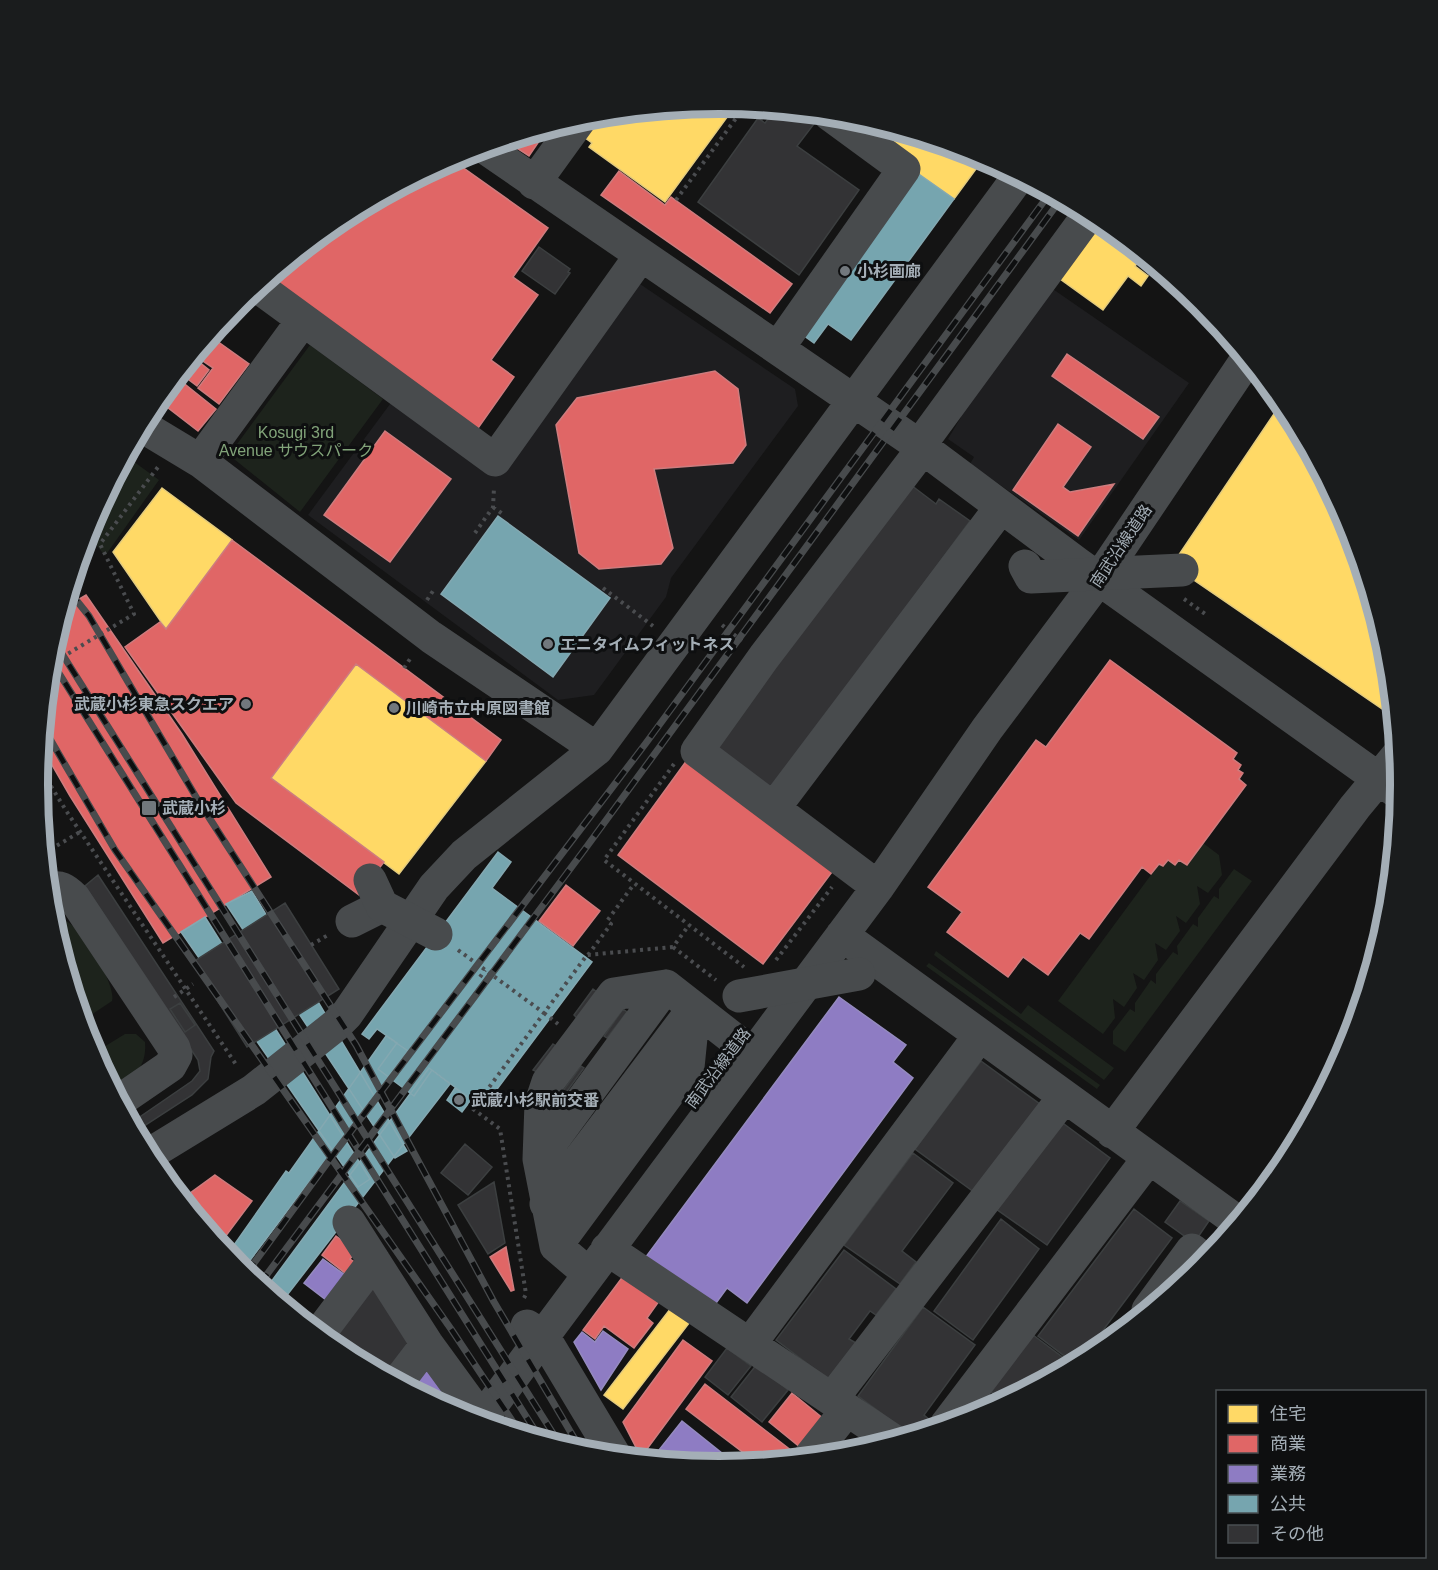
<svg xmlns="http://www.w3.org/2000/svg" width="1438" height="1570" font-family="Arial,'Noto Sans JP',sans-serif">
<rect width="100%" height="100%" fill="#141414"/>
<path fill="#1e1e20" d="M637,282L795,389L798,406L671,578L666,597L594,695L558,700L308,515L393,400L494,473Z
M1047,285L1189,383L1079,540L970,464L974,457L948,439L961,417L955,412Z"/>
<path fill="#1d231c" d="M310,345L383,399L300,512L229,455Z
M126,456L159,480L105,556L87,533L90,524Z
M1203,843L1219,855L1222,875L1208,893L1197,886L1200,904L1186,923L1176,916L1180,931L1166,950L1155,943L1158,960L1144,980L1133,973L1137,988L1124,1007L1113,999L1115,1018L1103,1034L1058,1001L1159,864L1163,866L1168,860L1175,865L1179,860L1187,865Z
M1234,869L1252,881L1125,1052L1113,1044V1031L1130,1009L1135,1012V1003L1151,980L1156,984V974L1173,952L1178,955L1177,946L1193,924L1198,927V918L1214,896L1219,899V889Z
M50,914C61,917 70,922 78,931C89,944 116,985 112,1001L82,1021Z
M936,951L1021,1014L1028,1005L1114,1068L1104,1080L934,955Z
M929,963L1100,1085L1097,1089L926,966Z
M125,1034H136L145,1042C147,1068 134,1077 111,1086L94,1053Z"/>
<path fill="#ffd966" stroke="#e4cc7e" stroke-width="1.5" d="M719,104L736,105L665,202L589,147L592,143L584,137L600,115Z
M852,117L980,156L984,158L954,199L913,170Z
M1098,218L1143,255L1135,266L1148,276L1141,286L1128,276L1103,310L1056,276Z
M1282,402L1349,525L1387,652L1393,706L1388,713L1172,565Z
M162,488L232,540L166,629L113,552Z
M356,664L486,761L399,874L271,778Z
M674,1304L693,1318L623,1409L604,1395Z"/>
<path fill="#e06666" stroke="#ce7c7e" stroke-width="1.5" d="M548,128L529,156L506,141Z
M451,159L548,228L513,277L538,295L491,360L514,377L476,431L265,280L341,218Z
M619,171L665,205L671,197L792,284L770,313L601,195Z
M210,336L249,364L219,404L198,388L213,368L194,355Z
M1067,354L1159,417L1143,439L1052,376Z
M193,357L209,370L197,386L180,373Z
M715,371L738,389L746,445L733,463L654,469L673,548L661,564L599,569L579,553L556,425L577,398Z
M176,377L216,409L198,431L158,400Z
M1058,424L1091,447L1063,487L1070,492L1114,484L1078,536L1013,490Z
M385,431L451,479L390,562L324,515Z
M232,540L501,740L486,761L356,664L271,778L384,862L359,895L236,803L125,647L160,622L166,629Z
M86,595L182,734L271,877L163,943L70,796L41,746L51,652L64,608Z
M1110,660L1237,753L1233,759L1241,765L1238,770L1243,773L1239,779L1246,785L1187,865L1179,860L1175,865L1168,860L1163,866L1159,864L1151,874L1142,867L1089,939L1080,933L1048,975L1023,957L1008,977L947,932L962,912L928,887L1036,740L1046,747Z
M687,760L835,868L763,964L618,855Z
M38,779L51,801L41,819L38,785Z
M566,885L600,911L573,946L539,921Z
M215,1175L252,1201L219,1245L182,1199Z
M336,1236L356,1251L350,1259L359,1265L350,1277L322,1255Z
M506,1247L514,1290L511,1291L490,1257Z
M627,1271L662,1297L647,1318L653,1323L634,1348L604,1326L595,1339L583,1330Z
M683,1340L712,1361L641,1457L623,1422Z
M705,1384L796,1454L791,1459L737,1465L745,1454L686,1409Z
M792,1393L824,1419L801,1448L769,1422Z"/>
<path fill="#8e7cc3" stroke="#958bbf" stroke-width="1.5" d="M839,997L906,1045L893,1062L913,1078L747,1303L727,1288L711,1310L645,1258Z
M323,1259L345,1275L326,1300L304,1283Z
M603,1331L628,1349L601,1390L574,1342L582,1332L595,1342Z
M424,1358L448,1393L439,1404L402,1385Z
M682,1421L728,1458L722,1466L651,1460Z"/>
<path fill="#76a5af" stroke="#84a8b1" stroke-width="1.5" d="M913,170L954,199L851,340L828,324L814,343L803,335Z
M498,516L610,598L553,677L441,594Z
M498,852L511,862L492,888L592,962L483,1108L432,1070L414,1096L378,1069L397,1043L377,1029L369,1039L362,1034Z
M252,891L407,1151L395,1158L226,904Z
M205,917L370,1179L358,1187L181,932Z
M386,1036L408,1051L242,1271L227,1255L286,1171L289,1173Z
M429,1068L450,1084L281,1303L265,1290Z
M455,1088L471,1100L462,1112L447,1100Z"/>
<path fill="#333335" stroke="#3c3f40" stroke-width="1.5" d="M776,109L806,112L817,120L797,146L859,190L799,275L698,202L758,118L765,123Z
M539,247L570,269L568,272L570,273L555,294L522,271Z
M907,482L936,504L939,499L970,521L771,791L711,747Z
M98,875L214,1051L211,1057L208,1079L192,1095L135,1132L131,1123L192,1081L200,1071L198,1060L85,886Z
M285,903L339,989L247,1047L193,962Z
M593,989L597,992L577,1018L574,1015Z
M180,1003L195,1025L185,1032L170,1009Z
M623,1009L627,1012L607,1038L604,1036Z
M553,1044L556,1046L537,1072L533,1070Z
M981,1061L1044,1107L978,1195L915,1149Z
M581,1066L584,1068L565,1094L562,1092Z
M1060,1121L1110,1158L1047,1245L996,1209Z
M465,1144L492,1167L468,1195L441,1173Z
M913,1153L953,1183L902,1251L916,1262L900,1284L844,1245Z
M494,1182L505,1243L488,1254L458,1205Z
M1180,1201L1209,1221L1194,1243L1165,1222Z
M1134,1209L1172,1238L1080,1361L1075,1364L1038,1336Z
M1001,1219L1039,1249L973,1340L934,1311Z
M844,1250L896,1289L876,1315L870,1311L849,1339L856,1343L828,1379L776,1340Z
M368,1278L413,1337L385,1375L356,1360L359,1357L326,1333Z
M923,1307L975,1345L924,1415L930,1420L921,1432L911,1435L858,1396Z
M1033,1335L1073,1365L1004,1401L990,1391Z
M727,1348L751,1366L728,1395L705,1377Z
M757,1364L788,1390L762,1422L731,1397Z
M987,1395L1000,1404L970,1418Z"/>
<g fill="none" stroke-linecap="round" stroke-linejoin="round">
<path stroke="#4a4c4f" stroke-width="4" stroke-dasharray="3 4.5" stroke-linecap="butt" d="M676,200L745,106
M493,507L504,515
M475,533L493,507L494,488
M603,588L653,626
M1184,599L1208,616
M427,600L433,591
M722,625L742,641
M49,665L134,614L100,544L158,467
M404,668L412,656
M674,764L604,860L744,967
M39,767L67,812L237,1066
M44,853L80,832
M311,945L328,935
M673,947L716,980
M588,955L611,924L607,921L634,884
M776,960L832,887
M480,977L485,970
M174,997L193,984
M544,1013L558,1024
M524,1298L526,1294L500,1129L473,1109L587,955L673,947L689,925"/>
<path stroke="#484b4d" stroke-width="33" d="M484,147L920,446L1078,564L1400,794
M534,183L581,118
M257,286L495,460L641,255
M778,348L904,169L829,114
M142,426L200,461L431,637L597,749
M200,461L303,320
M774,808L1001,507
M878,887L697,751L764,657L914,460L928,434L1089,214
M48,891C59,884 66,890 74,898L174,1048L176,1055L170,1066L119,1101
M352,921L382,906
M842,935L1238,1222
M1112,1132L1355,807L1398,755
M148,1155L254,1090L336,1025L347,1014L434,887L464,855L597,749L1019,176
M539,1159L666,986
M546,1204L694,1008
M349,1222L427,1344L470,1403
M556,1246L688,1067L694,1008
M607,1249L894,1441
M589,1274L556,1246L539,1159L541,1103L548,1082L614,994L666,986L753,1054
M1148,1310L1192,1250L1206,1261
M527,1326L543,1336L615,1456
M319,1334L374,1261
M750,1344L980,1035
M398,1382L427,1344
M832,1399L1064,1097
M480,1421L878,887L987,729L1099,579L1247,359
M946,1425L1148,1159
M809,1458L847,1410"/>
<g stroke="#484b4d" stroke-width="7">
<path id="rail" d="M69,591L89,616L199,802L356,1045L494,1302L583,1453
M54,641L561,1446
M50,659L541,1440
M43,727L115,850L451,1329L521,1434
M246,1274L336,1151L646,743L1050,193
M259,1285L585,849L1061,199"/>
</g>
<use href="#rail" stroke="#0e0f10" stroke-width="4.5" stroke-dasharray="14" stroke-linecap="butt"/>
<path stroke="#4a4c4f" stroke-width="4" stroke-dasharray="3 4.5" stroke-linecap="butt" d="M458,950L544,1013"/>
<path stroke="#484b4d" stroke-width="33" d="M1025,566L1031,577L1182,570
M370,880L382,906L436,934
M739,996L859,974"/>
</g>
<g fill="#72787d" stroke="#0e0f10" stroke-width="2">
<circle cx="845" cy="271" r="6"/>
<circle cx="548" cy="644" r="6"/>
<circle cx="246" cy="704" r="6"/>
<circle cx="394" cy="708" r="6"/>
<rect x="141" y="800" width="16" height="16" rx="3"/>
<circle cx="459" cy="1100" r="6"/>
</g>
<g text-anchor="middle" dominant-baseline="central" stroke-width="6" stroke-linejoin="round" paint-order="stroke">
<g font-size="16" font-weight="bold" fill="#a4aeb6" stroke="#0e0f10" text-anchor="start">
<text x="857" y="271">小杉画廊</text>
<text x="560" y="644">エニタイムフィットネス</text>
<text x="234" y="704" text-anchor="end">武蔵小杉東急スクエア</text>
<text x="406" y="708">川崎市立中原図書館</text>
<text x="162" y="808">武蔵小杉</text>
<text x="471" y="1100">武蔵小杉駅前交番</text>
</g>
<g font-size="16" fill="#81a379" stroke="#0e0f10">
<text x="296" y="432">Kosugi 3rd<tspan x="296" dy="18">Avenue サウスパーク</tspan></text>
</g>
<g font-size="16" fill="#a4aeb6" stroke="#0e0f10">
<text transform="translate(1121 546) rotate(-56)">南武沿線道路</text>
<text transform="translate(718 1068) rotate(-53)">南武沿線道路</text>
</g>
</g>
<path d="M0 0H1438V1570H0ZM48 785a671 671 0 1 1 1342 0a671 671 0 1 1-1342 0Z" fill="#1a1c1d" fill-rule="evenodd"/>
<path fill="none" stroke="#a4aeb6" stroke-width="8" d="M48 785a671 671 0 1 1 1342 0a671 671 0 1 1-1342 0Z"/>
<rect x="1216" y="1390" width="210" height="168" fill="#0e0f10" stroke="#4a4f52" stroke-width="1.5"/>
<rect x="1228" y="1405" width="30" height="18" fill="#ffd966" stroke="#4a4f52" stroke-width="1.5"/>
<text x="1270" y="1420" font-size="18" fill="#a4aeb6">住宅</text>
<rect x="1228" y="1435" width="30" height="18" fill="#e06666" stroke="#4a4f52" stroke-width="1.5"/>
<text x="1270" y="1450" font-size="18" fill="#a4aeb6">商業</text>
<rect x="1228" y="1465" width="30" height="18" fill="#8e7cc3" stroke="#4a4f52" stroke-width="1.5"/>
<text x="1270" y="1480" font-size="18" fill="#a4aeb6">業務</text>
<rect x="1228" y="1495" width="30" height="18" fill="#76a5af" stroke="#4a4f52" stroke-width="1.5"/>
<text x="1270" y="1510" font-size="18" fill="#a4aeb6">公共</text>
<rect x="1228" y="1525" width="30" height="18" fill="#333335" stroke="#4a4f52" stroke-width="1.5"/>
<text x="1270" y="1540" font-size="18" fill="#a4aeb6">その他</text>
</svg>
